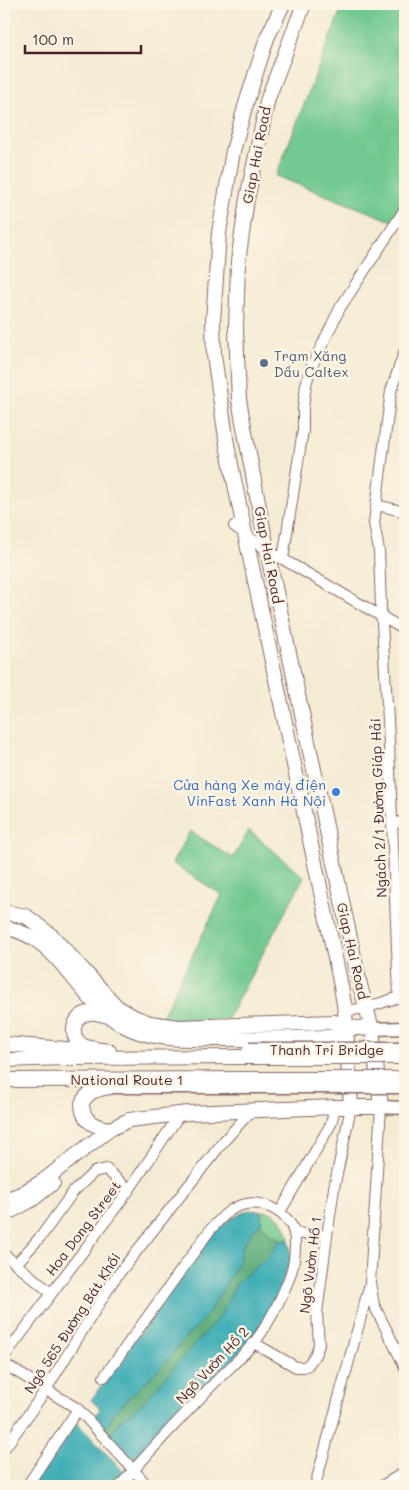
<svg xmlns="http://www.w3.org/2000/svg" width="409" height="1490" font-family="Mali,sans-serif">
<rect width="100%" height="100%" fill="#fcf5e5"/>
<filter id="ink" filterUnits="userSpaceOnUse"><feTurbulence type="fractalNoise" baseFrequency=".02" numOctaves="2"/><feDisplacementMap in="SourceGraphic" scale="10" xChannelSelector="R" yChannelSelector="G"/><feConvolveMatrix kernelMatrix="1 2 1 2 8 2 1 2 1" color-interpolation-filters="sRGB"/></filter>
<filter id="wash" filterUnits="userSpaceOnUse"><feTurbulence type="fractalNoise" baseFrequency=".0096" numOctaves="4" result="noise"/><feDisplacementMap in="SourceGraphic" scale="20" xChannelSelector="R" yChannelSelector="G"/><feGaussianBlur stdDeviation="1.12" result="paint"/><feColorMatrix in="noise" values="0 0 0 0 0 0 0 0 0 0 0 0 0 0 0 0 0 1.4 0 .05"/><feComposite in="paint" operator="in"/></filter>
<g filter="url(#wash)">
<rect width="100%" height="100%" fill="#f4ebd3"/>
<path fill="#72c98f" stroke="#5e745d" d="M343,4H405V198L392,221L276,176Z
M249,830L304,877L227,1020L160,1021L222,895L172,863L190,831L233,858Z
M262,1211C277,1210 288,1226 289,1240C275,1240 270,1234 261,1223Z"/>
<path fill="#5dad7a" stroke="#546652" d="M261,1223L268,1231L280,1240L269,1256L236,1284L221,1316L146,1399L128,1416L119,1421L110,1438L103,1430L110,1422L113,1413L162,1366L185,1338L203,1320L238,1264L241,1250L251,1232Z"/>
<path fill="#3cadb5" stroke="#436670" d="M248,1210L262,1211L261,1223L251,1232L241,1249L238,1264L216,1301L203,1320L185,1338L162,1366L113,1413L110,1422L103,1430L93,1419L100,1409L91,1400L208,1238L228,1220Z
M280,1240H289L291,1260L275,1301L248,1346L137,1459H129L110,1438L119,1421L128,1416L146,1399L220,1316L236,1284L269,1256Z
M76,1422L126,1474L115,1486H31Z"/>
</g>
<g filter="url(#ink)">
<g fill="none" stroke-linecap="round" stroke-linejoin="round">
<g stroke="#866666" stroke-width="12">
<path id="minor" d="M377,505L405,512
M234,526L267,550L405,630
M283,559L303,430V408L306,385L310,370L340,308L405,209
M392,823L405,822
M399,998L388,720L381,607L379,551L374,523L391,391L405,350
M345,1011L366,1008L405,995
M381,1107L370,1283L374,1305L405,1367
M280,1212L331,1124L335,1107
M294,1233L327,1236
M4,1254L51,1293
M16,1264L42,1235L73,1192L94,1172L106,1169L129,1190
M254,1343L296,1367H304L308,1365L315,1355L319,1345L317,1313L327,1236L334,1188L351,1107
M4,1357L129,1190L180,1114
M4,1364L78,1409L148,1486
M104,1377L210,1230C219,1221 229,1208 242,1205C262,1199 289,1212 294,1233C296,1241 295,1251 294,1260C291,1282 267,1328 253,1344C237,1362 218,1378 202,1396C174,1425 146,1455 120,1486
M4,1449L45,1391L113,1281L223,1142L251,1111
M27,1486L78,1409
M315,1486L369,1287
M382,1486L405,1472"/>
</g>
<g stroke="#866666" stroke-width="15">
<path id="major" d="M372,1029L405,1028
M101,1086L110,1087H250
M381,1107L405,1108"/>
</g>
<g stroke="#866666" stroke-width="16">
<path id="highway" d="M283,4L267,38L245,107L233,151L219,233L213,322L214,355L227,445L245,534L341,986L345,1011L351,1107
M4,912L26,916L52,936L117,1007L134,1017L150,1023L178,1027L335,1022L346,1027L372,1029
M4,927C63,939 73,996 121,1024C152,1042 189,1039 224,1039C261,1039 297,1038 334,1037L346,1027
M109,1016C102,1015 96,1012 89,1013C71,1016 68,1040 86,1047C93,1049 102,1050 109,1051
M4,1044L77,1050
M4,1060L64,1058L249,1057
M4,1080L250,1079
M110,1087C97,1089 88,1091 82,1103C82,1121 94,1127 110,1129
M4,1200L21,1194L43,1181L110,1129L129,1120L188,1113L335,1107H381L372,1029L360,985L267,550L239,400L236,329L238,262L247,199L268,98L304,4
M4,1215L33,1199L53,1183"/>
</g>
<use href="#minor" stroke="#fff" stroke-width="10"/>
<use href="#major" stroke="#fff" stroke-width="12"/>
<use href="#highway" stroke="#fff" stroke-width="14"/>
<g stroke="#866666" stroke-width="15" stroke-linecap="butt">
<path id="major-bridge" d="M249,1049H405
M250,1087H405"/>
</g>
<g stroke="#866666" stroke-width="16" stroke-linecap="butt">
<path id="highway-bridge" d="M249,1057H405
M250,1079H405"/>
</g>
<use href="#major-bridge" stroke="#fff" stroke-width="12"/>
<use href="#highway-bridge" stroke="#fff" stroke-width="14"/>
</g>
</g>
<circle fill="#5c6f8a" stroke="#fcf5e5" stroke-width="2" cx="264" cy="363" r="5"/>
<circle fill="#3f7fe0" stroke="#fcf5e5" stroke-width="2" cx="336" cy="792" r="5"/>
<g text-anchor="middle" dominant-baseline="central" stroke-width="5" stroke-linejoin="round" paint-order="stroke">
<g font-size="14" fill="#4a1f2b" stroke="#fcf5e5">
<text transform="translate(256 155) rotate(-79)">Giap Hai Road</text>
<text transform="translate(269 555) rotate(79)">Giap Hai Road</text>
<text transform="translate(378 808) rotate(-92)">Ngách 2/1 Đường Giáp Hải</text>
<text transform="translate(353 951) rotate(77)">Giap Hai Road</text>
<text x="327" y="1049">Thanh Tri Bridge</text>
<text x="127" y="1079">National Route 1</text>
<text transform="translate(83 1228) rotate(-53)">Hoa Dong Street</text>
<text transform="translate(310 1265) rotate(-83)">Ngõ Vườn Hồ 1</text>
<text transform="translate(72 1323) rotate(-57)">Ngõ 565 Đường Bát Khối</text>
<text transform="translate(212 1365) rotate(-47)">Ngõ Vườn Hồ 2</text>
</g>
<g font-size="14" fill="#4e5e75" stroke="#fcf5e5" text-anchor="start">
<text x="274" y="355">Trạm Xăng<tspan x="274" dy="16">Dầu Caltex</tspan></text>
</g>
<g font-size="14" fill="#366cbe" stroke="#fcf5e5" text-anchor="end">
<text x="326" y="784">Cửa hàng Xe máy điện<tspan x="326" dy="16">VinFast Xanh Hà Nội</tspan></text>
</g>
</g>
<rect width="409" height="1490" fill="none" stroke="#fcf5e5" stroke-width="20"/>
<path d="M25 45v8h116v-8" fill="none" stroke="#4a1f2b" stroke-width="2.5"/>
<text x="32" y="45" font-size="15" fill="#4a1f2b" stroke="#fcf5e5" stroke-width="4" paint-order="stroke">100 m</text>
</svg>
